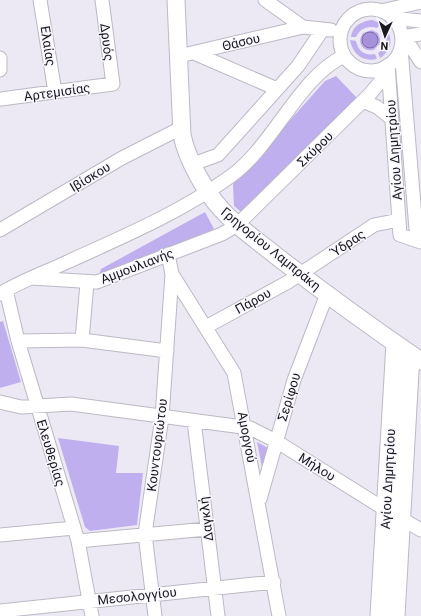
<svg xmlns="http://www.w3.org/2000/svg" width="421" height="616" font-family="Roboto,sans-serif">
<rect width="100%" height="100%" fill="#ece9f5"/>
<path fill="#bfafee" d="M372,20L381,23L377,28C368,25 360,28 356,37H351C352,26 362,21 372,20Z
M384,26C394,36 392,51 380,58L378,53C386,47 387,38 380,31Z
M372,30L378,33L381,42L374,50C363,52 356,43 363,33Z
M350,40L356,41C358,51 365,56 375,54L377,59C363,62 353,55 350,40Z
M336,76L357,98L245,215L234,206L233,184L325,81Z
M205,212L214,229L101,276L99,275L101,269Z
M3,321L21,382L0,388V322Z
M58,438L119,446L116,473H143L137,525L90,531L85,527Z
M257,442L268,448L262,467Z"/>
<path fill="#a692da" stroke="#7c6da1" d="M362 40a8 8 0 1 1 16 0a8 8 0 1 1-16 0Z"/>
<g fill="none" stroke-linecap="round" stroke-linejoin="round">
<g stroke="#bbb9c4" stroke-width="15">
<path id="minor" d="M40,0L55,92
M265,0L303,27L331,30
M340 40a31 31 0 1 1 62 0a31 31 0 1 1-62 0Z
M381,11L421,2
M392,18L421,21
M402,37L421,34
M402,42L411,47L421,62
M401,49L417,241
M194,53L277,89
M179,56L303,27
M0,58V70
M388,65L400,235L421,242
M1,99L113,84L102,0
M363,101L377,107L392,119
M193,164L218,155L298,66L323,29
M0,230L122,158L181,128
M172,274L234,373L279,616
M31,278L97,282L222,234L237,225L370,94L380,82L385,67
M6,290L18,341L78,541L92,616
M0,294C20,281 44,273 65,263C122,237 180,213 231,176C273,146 299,77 344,56
M206,327L288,282L374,225L399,220
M82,340L87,283
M18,341L82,340L167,351
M0,402L21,407L71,404L250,428L276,441L386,510
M194,421L218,616
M260,499L294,380L327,294
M402,519L421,530
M0,535L74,528
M78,541L207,529
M0,611L274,582
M155,616L145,534L162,417L172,274L168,254"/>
</g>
<g stroke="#bbb9c4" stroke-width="19">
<path id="major" d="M176,0L182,135C187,159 205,192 222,210C237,227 258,241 275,255C323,292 371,327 421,361
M379,616L395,343
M396,616L411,354"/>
</g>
<use href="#minor" stroke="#fff" stroke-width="13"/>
<use href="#major" stroke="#fff" stroke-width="17"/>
</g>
<g text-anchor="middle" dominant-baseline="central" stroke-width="3" stroke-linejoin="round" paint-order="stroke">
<g font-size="13" fill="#19181c" stroke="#f9f7ff">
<text transform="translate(107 42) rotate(83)">Δρυός</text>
<text transform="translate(241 42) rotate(-13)">Θάσου</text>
<text transform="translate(48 46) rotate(81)">Ελαίας</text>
<text transform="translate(57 92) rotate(-8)">Αρτεμισίας</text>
<text transform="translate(315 149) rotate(-44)">Σκύρου</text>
<text transform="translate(394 150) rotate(-94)">Αγίου Δημητρίου</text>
<text transform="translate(90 177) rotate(-31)">Ιβίσκου</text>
<text transform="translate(348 243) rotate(-34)">Ύδρας</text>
<text transform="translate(271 249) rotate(39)">Γρηγορίου Λαμπράκη</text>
<text transform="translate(137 266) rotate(-21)">Αμμουλιανής</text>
<text transform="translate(253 301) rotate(-29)">Πάρου</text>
<text transform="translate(289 397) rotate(-73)">Σερίφου</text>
<text transform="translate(247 437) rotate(79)">Αμοργού</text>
<text transform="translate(157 445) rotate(-83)">Κουντουριώτου</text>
<text transform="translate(51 453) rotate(73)">Ελευθερίας</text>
<text transform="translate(317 467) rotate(32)">Μήλου</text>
<text transform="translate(388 479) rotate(-87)">Αγίου Δημητρίου</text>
<text transform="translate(206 519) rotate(-97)">Δαγκλή</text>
<text transform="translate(137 596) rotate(-6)">Μεσολογγίου</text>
</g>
</g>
<g transform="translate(385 36) rotate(183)" stroke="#f9f7ff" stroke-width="3" paint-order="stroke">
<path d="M0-3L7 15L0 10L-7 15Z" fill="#19181c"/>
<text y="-6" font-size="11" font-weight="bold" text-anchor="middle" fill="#19181c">N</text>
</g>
</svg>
